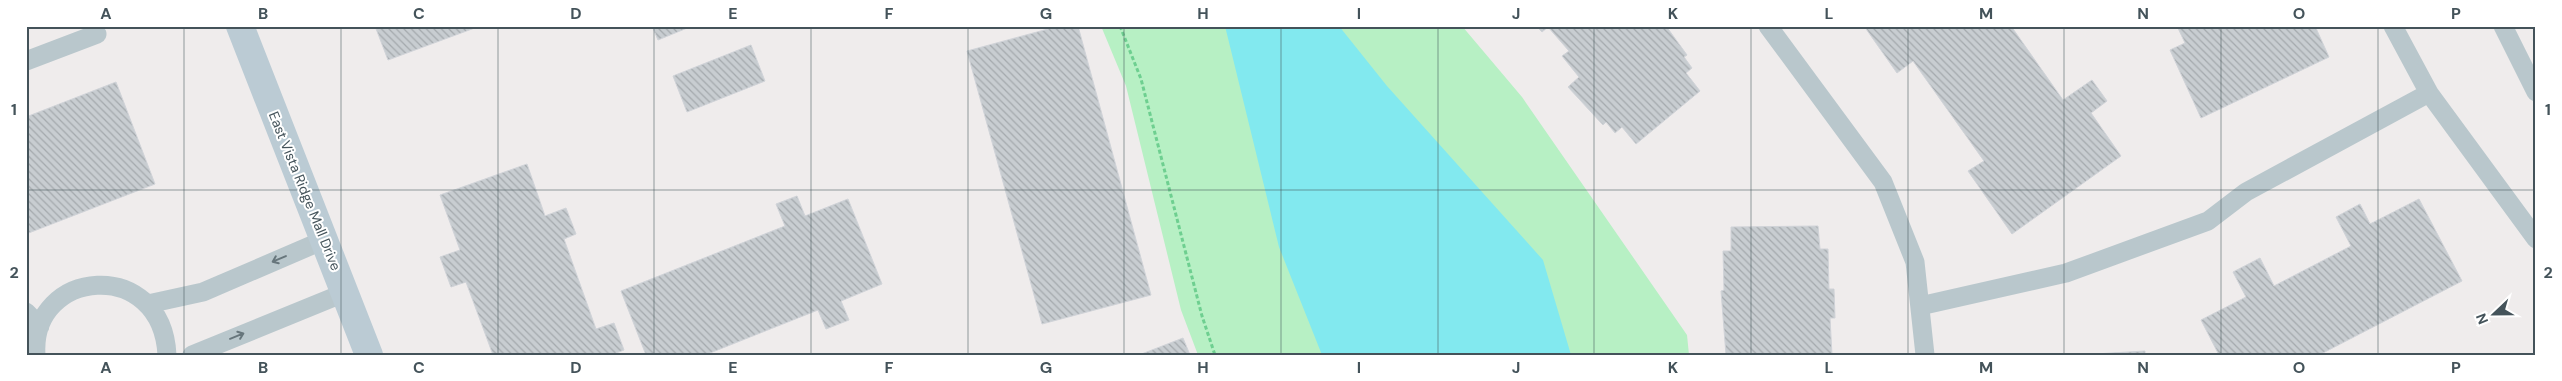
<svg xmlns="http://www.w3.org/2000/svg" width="2562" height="381" font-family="'DM Sans',sans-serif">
<defs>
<pattern id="building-back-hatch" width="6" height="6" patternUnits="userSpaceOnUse" patternTransform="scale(1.25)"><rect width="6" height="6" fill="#c8cdd1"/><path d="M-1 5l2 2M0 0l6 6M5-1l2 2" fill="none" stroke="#a4a9ad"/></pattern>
</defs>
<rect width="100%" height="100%" fill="#efecec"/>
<path fill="#b7f0c4" d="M1101,26H1462L1522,97L1687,335L1689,355H1198L1181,310L1126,86Z"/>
<path fill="#82e9ef" d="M1225,26H1339L1387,86L1543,260L1571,355H1322L1279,247Z"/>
<path fill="url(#building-back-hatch)" stroke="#d0d3d8" d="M375,26H480L388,60Z
M652,26H692L658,40Z
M1059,26H1078L1151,295L1042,324L967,51Z
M1536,26H1666L1687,55L1684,57L1692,68L1686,73L1700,91L1636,144L1622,127L1615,133L1606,122L1603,125L1568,87L1579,77L1562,56L1569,51L1548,27L1542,32Z
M1864,26H2011L2063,100L2092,80L2107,101L2091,113L2121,156L2012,234L1968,171L1984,161L1913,61L1897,73Z
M2177,26H2315L2329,57L2201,118L2170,50L2185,43Z
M751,45L765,81L687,112L673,76Z
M116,82L155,184L26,234V117Z
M527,164L545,216L566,208L576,234L564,239L596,329L614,323L624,350L611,355H493L466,282L451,287L440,257L460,250L440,195Z
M797,196L805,216L848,199L882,284L841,301L849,320L826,329L818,310L705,355H646L621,291L785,226L776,204Z
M2419,199L2462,281L2319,355H2219L2201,320L2246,297L2233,272L2260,258L2274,286L2351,246L2336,217L2360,204L2370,224Z
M1818,226L1820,249H1828L1829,289H1834L1835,318H1830L1832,355H1726L1721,291L1724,290L1723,251H1731V227Z
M1183,338L1190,355H1139Z
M2145,351V355H2078Z"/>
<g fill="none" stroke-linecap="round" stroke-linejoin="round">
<path stroke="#6ecf90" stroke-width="3" stroke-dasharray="4 2.5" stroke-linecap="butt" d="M1120,26L1141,79L1202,316L1215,355"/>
<path stroke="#b9c7cc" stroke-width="19" d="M1768,26L1883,182L1915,262L1925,355
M2393,26L2429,93L2536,239
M2503,26L2536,92
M26,61L97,34
M148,304L203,292L324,240
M1920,306L2066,273L2208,221L2246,192L2429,93
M26,312L40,326
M36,355C30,268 162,256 167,355
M192,355L344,293"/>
<path stroke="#bbcbd4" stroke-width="28" d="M240,26L369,355"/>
</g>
<defs><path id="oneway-shaft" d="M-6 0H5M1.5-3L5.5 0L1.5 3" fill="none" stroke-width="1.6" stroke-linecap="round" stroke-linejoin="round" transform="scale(1.25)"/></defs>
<g stroke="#67767c">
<use href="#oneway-shaft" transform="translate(279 259) rotate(157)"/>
<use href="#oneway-shaft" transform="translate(237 336) rotate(-22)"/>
</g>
<path fill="none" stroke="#44535a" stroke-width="1" stroke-opacity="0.55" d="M184,26V355M341,26V355M498,26V355M654,26V355M811,26V355M968,26V355M1124,26V355M1281,26V355M1438,26V355M1594,26V355M1751,26V355M1908,26V355M2064,26V355M2221,26V355M2378,26V355M26,190H2536"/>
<g text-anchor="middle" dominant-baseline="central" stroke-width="4" stroke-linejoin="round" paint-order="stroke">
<g font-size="14" fill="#44535a" stroke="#fff">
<text transform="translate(305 191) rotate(68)">East Vista Ridge Mall Drive</text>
</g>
</g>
<rect width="2562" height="381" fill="none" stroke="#ffffff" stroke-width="55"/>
<g transform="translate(2494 314) rotate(248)" stroke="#ffffff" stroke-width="4" paint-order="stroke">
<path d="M0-4L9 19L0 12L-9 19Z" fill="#44535a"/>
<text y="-8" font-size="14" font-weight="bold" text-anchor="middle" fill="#44535a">N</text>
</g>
<rect x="28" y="28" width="2506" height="326" fill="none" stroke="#44535a" stroke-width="2"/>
<g font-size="16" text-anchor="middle" font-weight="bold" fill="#44535a">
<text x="106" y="19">A</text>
<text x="263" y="19">B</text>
<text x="419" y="19">C</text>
<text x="576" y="19">D</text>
<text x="733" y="19">E</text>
<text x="889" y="19">F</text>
<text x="1046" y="19">G</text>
<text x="1203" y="19">H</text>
<text x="1359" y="19">I</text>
<text x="1516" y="19">J</text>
<text x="1673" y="19">K</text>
<text x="1829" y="19">L</text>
<text x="1986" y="19">M</text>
<text x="2143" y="19">N</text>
<text x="2299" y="19">O</text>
<text x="2456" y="19">P</text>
<text x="14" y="115">1</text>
<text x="2548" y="115">1</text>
<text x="14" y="278">2</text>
<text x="2548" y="278">2</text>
<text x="106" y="373">A</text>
<text x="263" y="373">B</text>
<text x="419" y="373">C</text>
<text x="576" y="373">D</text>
<text x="733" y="373">E</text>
<text x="889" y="373">F</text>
<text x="1046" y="373">G</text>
<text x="1203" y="373">H</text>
<text x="1359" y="373">I</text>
<text x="1516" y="373">J</text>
<text x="1673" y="373">K</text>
<text x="1829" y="373">L</text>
<text x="1986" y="373">M</text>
<text x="2143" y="373">N</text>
<text x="2299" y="373">O</text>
<text x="2456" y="373">P</text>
</g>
</svg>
